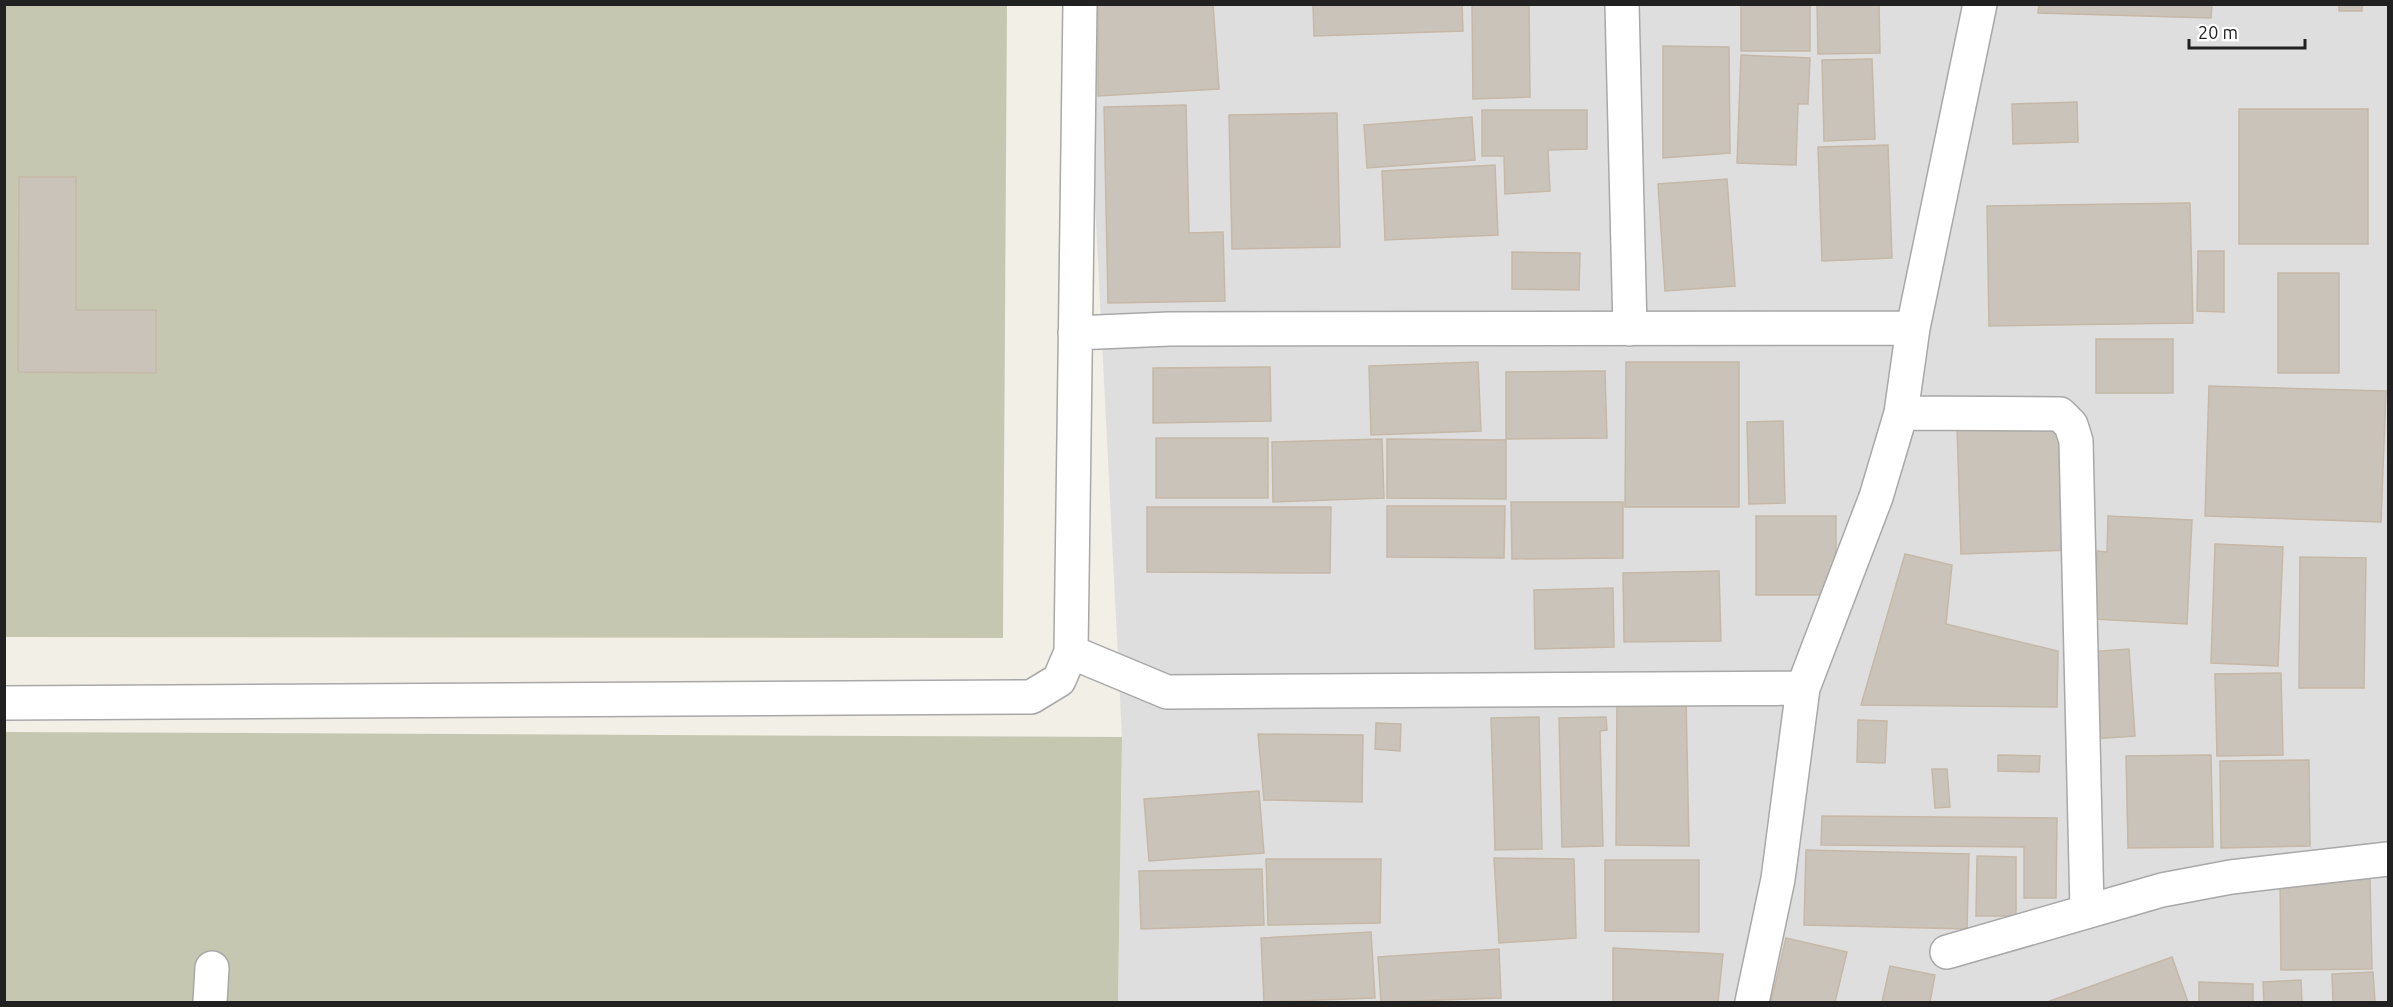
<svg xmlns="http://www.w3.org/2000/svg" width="2393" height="1007" font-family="Ubuntu,sans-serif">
<rect width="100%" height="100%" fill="#f2efe7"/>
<path fill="#dfdede" d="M1085,5H2388V1002H1118L1122,737Z"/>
<path fill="#c5c7b1" d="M5,5H1007L1003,638L5,637Z
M5,732L1122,737L1118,1002H5Z"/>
<path fill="#cac3b9" stroke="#c5b8a7" stroke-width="1.5" d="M1098,4H1213L1219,89L1098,96Z
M1313,4H1462L1463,31L1314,36Z
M1472,4H1529L1530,97L1473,99Z
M1741,4H1810V51H1741Z
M1817,4H1879L1880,53L1818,54Z
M2039,4H2212L2211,18L2038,13Z
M2339,4H2362V11H2339Z
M1663,46L1729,47L1730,153L1663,158Z
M1741,55L1810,58L1808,104H1798L1796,165L1737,163Z
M1872,59L1875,139L1824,141L1822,60Z
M2077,102L2078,142L2013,144L2012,104Z
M1186,105L1189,233L1223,232L1225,301L1108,303L1104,107Z
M2239,109H2368V244H2239Z
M1482,110H1587V149L1548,150L1550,191L1505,194L1504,156H1482Z
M1337,113L1340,247L1232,249L1229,115Z
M1472,117L1475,160L1367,168L1364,125Z
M1888,145L1892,258L1822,261L1818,147Z
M1495,165L1498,235L1385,240L1382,171Z
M19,177H76V310H156V373L18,372Z
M1727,179L1735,286L1665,291L1658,184Z
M2190,203L2193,323L1989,326L1987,206Z
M2198,251H2224V312L2197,311Z
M1512,252L1580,253L1579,290L1512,289Z
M2278,273H2339V373H2278Z
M2096,339H2173V393H2096Z
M1478,362L1481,431L1371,435L1369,366Z
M1626,362H1739V507H1625Z
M1270,367L1271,421L1153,423V368Z
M1605,371L1607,438L1506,439V372Z
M2209,386L2386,391L2381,522L2205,516Z
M1783,421L1785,503L1749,504L1747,422Z
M2065,424L2070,550L1961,554L1957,427Z
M1156,438H1268V498H1156Z
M1382,439L1384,498L1273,502L1272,442Z
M1387,439L1506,440V499L1387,498Z
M1511,502H1623V558L1512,559Z
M1387,506H1505L1504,558L1387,557Z
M1147,507H1331L1330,573L1147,572Z
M1756,516H1836V595H1756Z
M2108,516L2192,520L2187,624L2093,619L2097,551L2107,552Z
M2215,544L2283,547L2278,666L2211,663Z
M1905,554L1952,565L1946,624L2058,651L2057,707L1861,705Z
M2300,557L2366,558L2364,688H2299Z
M1719,571L1721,641L1624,642L1623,573Z
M1613,588L1614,647L1535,649L1534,590Z
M2129,649L2135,736L2093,739L2088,652Z
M2281,673L2283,755L2217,756L2215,674Z
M1686,696L1689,846L1616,845L1617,700Z
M1539,717L1542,849L1495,850L1491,718Z
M1606,717L1607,730L1600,731L1603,846L1562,847L1559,718Z
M1858,720L1887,721L1885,763L1857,762Z
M1376,723L1401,724L1400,751L1375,749Z
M1258,734L1363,735L1362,802L1264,800Z
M1998,755L2040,756L2039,772L1998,771Z
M2211,755L2213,847L2128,848L2126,756Z
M2309,760L2310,846L2221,848L2220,761Z
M1932,769H1947L1950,807L1935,808Z
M1259,791L1264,853L1149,861L1144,799Z
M1822,816L2057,818L2056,898H2024V847L1821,845Z
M1806,850L1969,854L1967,929L1804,925Z
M1977,856L2016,857V916H1976Z
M1494,858L1574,859L1576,938L1499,943Z
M1266,859H1381L1380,923L1268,925Z
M1605,860H1699V932L1605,931Z
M1262,869L1264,925L1141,929L1139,871Z
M2370,877L2372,969L2281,970L2280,878Z
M1371,932L1375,998L1264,1002L1261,938Z
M1786,938L1847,952L1835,1002H1771Z
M1613,948L1723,954L1718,1002H1613Z
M1499,949L1501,998L1381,1002L1378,957Z
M2172,957L2188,1002H2047Z
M1890,966L1935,975L1930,1002H1882Z
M2373,972L2375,1002H2333L2332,974Z
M2301,980L2302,1002H2264L2263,982Z
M2199,982L2253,984V1002H2199Z"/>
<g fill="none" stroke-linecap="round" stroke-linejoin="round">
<g stroke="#a8a8a8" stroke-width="36">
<path id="minor" d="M1622,4L1630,329
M1075,333L1169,329L1913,328
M1901,413L2060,414L2071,425L2076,441L2087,910
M1071,652L1167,692L1803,688
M4,703L1031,697L1059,680L1071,652L1080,4
M1947,952L2162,890L2231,877L2388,859
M210,1002L212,968
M1752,1002L1778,879L1803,688L1876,497L1901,413L1913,328L1980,4"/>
</g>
<use href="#minor" stroke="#fff" stroke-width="33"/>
</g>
<rect width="2393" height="1007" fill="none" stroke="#212121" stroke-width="12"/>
<path d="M2189 39v9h116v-9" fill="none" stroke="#212121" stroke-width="3"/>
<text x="2198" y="39" font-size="18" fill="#212121" stroke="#ffffff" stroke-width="4.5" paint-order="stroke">20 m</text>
</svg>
